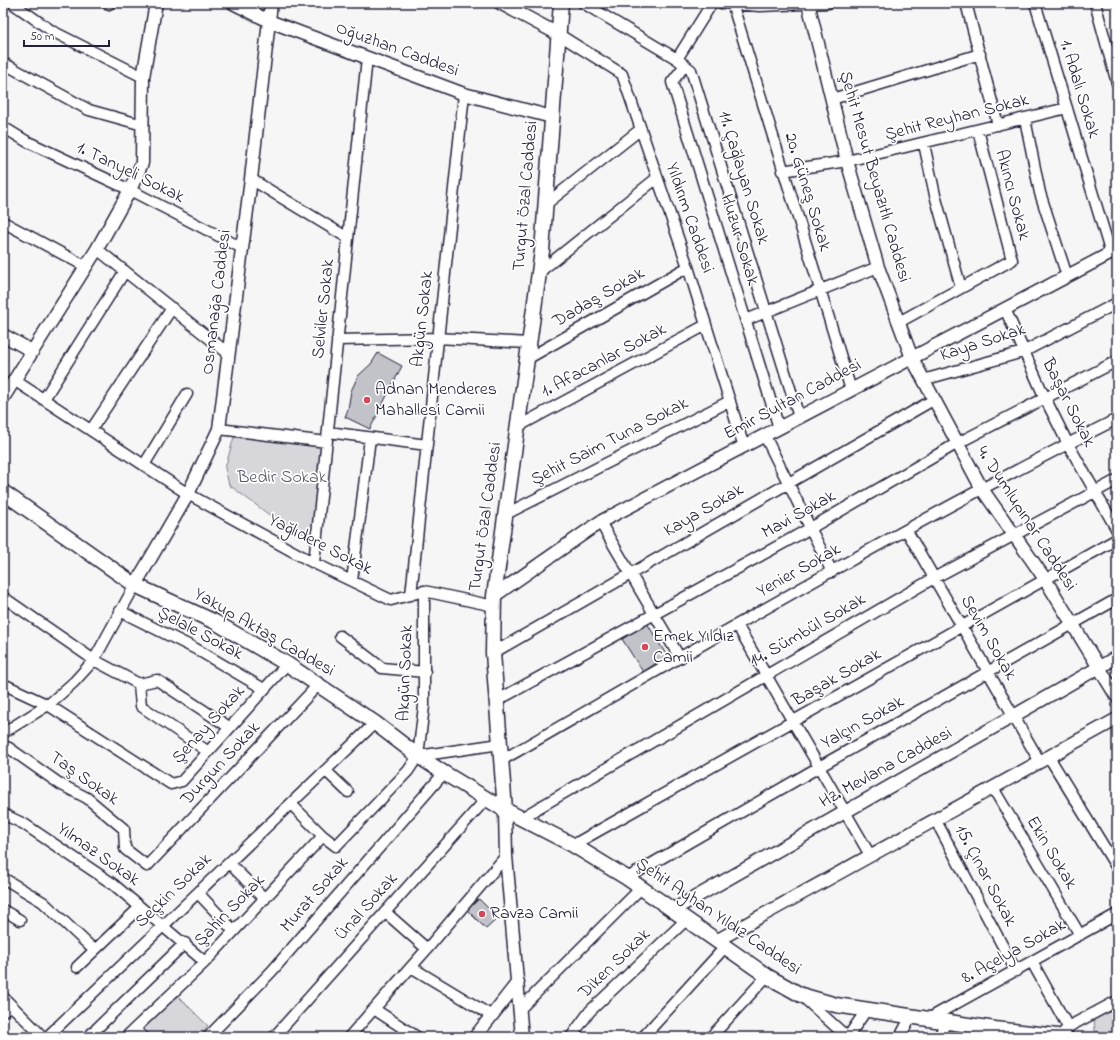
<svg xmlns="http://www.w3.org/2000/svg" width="1120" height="1040" font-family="'Indie Flower',sans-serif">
<rect width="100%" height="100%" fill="#f6f6f7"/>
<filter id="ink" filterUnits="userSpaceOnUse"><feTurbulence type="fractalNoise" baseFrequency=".025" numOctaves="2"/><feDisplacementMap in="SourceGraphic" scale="8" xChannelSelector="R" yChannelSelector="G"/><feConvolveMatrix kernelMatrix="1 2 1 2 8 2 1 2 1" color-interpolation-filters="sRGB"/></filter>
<g filter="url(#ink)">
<path fill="#d7d7db" stroke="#7c7c8b" d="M234,437L323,446L312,533H301L279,522L229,485L225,468Z
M177,995L208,1026L195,1037H152L142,1028Z
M1117,1007V1035L1095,1031L1094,1019Z"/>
<path fill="#c2c2c9" stroke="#22223b" d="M378,353L402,366L370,429L345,417L348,409L351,391L358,376L371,364Z
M647,623L667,656L643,672L622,639Z
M479,899L498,918L486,929L467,910Z"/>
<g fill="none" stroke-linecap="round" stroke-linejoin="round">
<g stroke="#22223b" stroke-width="10">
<path id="pedestrian" d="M136,1028L145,1037"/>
</g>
<g stroke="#22223b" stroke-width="13">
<path id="minor" d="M12,3L52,31L143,77
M107,3L109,4L110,3
M583,3L677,59L691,70L799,417
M721,3L760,6L828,3
M732,3L851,390
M966,3L998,125
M1035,3L1111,254
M1095,3L1117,83
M558,34L622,74L688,267L744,447
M677,59L712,3
M3,63L89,110L143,125
M685,65L672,82L779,428
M832,99L980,54
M1025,119L1040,193L1067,276
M3,127L26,141L130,190L242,248
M924,144L935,195L961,288
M782,171L847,161L1067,108
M251,179L348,238
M546,204L641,129
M3,222L85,266
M97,249L229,354
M538,273L657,178
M1005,309L1045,398L1068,444L1117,530
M746,320L878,267
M899,322L1012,260L978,130
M337,340L437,338L528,343
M527,359L688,267
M14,380L188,494L314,563L391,600L424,591L494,606
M923,380L1023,352L1117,303
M44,399L125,271
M517,427L706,325
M219,429L327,442
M91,430L172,308
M328,432L427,445
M765,436L832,572
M144,465L187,394
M506,514L730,401
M600,522L680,658
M907,531L1040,762
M314,563L367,58
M352,581L370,438
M411,595L464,94
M3,597L94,660L139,684L141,706L207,751
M120,611L196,649L264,689
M737,625L870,855
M340,636L382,668L425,672
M493,653L933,400
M3,684L48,705L171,784L182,781L287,664
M139,684L157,680L229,727
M498,700L809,529L956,444L1117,361
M3,733L48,705L74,682L94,660L135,585
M3,746L9,748L60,784L87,798L124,829L125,849L147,866L318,685
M418,756L500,744
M1049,757L1117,868
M502,760C705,643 907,524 1117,419
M326,771L348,792
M993,788L1080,935
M3,814L24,824L113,884L205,962
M521,818L934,578L1117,480
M935,819L1016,971
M323,836L336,846L408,771L418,756L424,706V591
M573,845L1117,539
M229,863L265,899
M3,878L43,902L94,950
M627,878L819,767L1117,599
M198,893L234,931
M3,910L20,920
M385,912L427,949
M1032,962L1068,1027
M77,967L140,907
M411,967L492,1016
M3,997L43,1037
M804,998L847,1037
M374,1009L417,1037
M519,1010L641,888
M3,1011L11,1005
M928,1019L1117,914
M1064,1032L1068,1027L1117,1001
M47,1037L375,723
M88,1037L185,943
M126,1037L205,962L323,836L291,804
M208,1037L272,971L444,773
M274,1037L486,799
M349,1037L427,949L506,856
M571,1037L590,1011L686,920
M643,1037L726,946
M711,1037L767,976
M848,1037L867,1009
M900,1037L911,1016
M939,1037L946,1022"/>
</g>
<g stroke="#22223b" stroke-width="15">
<path id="tertiary" d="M233,3L269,21L464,94L552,117
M500,3L558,34
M808,3L847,161L878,267L912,358L982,489L1045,579L1117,697
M3,335L32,351
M3,398L97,249L130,190L142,163L143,77L156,3
M135,585L188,494L219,429L251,179L271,3
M494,596L600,522L1117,250
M505,810L506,856L522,1037
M673,910L1117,657
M716,941L1117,719
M475,1037L518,982"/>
</g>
<g stroke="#22223b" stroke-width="17">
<path id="secondary" d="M3,492L135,585L215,622L287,664L375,723L418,756L444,773L505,810L573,845L627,878L767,976L801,995L836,1005L995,1029L1066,1037
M505,810L493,653L494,596L542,251L561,3"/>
</g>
<use href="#pedestrian" stroke="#fff" stroke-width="7"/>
<use href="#minor" stroke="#fff" stroke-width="10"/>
<use href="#tertiary" stroke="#fff" stroke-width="12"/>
<use href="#secondary" stroke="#fff" stroke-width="14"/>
</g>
</g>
<g fill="#d1495b" stroke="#fff" stroke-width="1.5">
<circle cx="367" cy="400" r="4"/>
<circle cx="645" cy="647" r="4"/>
<circle cx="482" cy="914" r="4"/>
</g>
<g text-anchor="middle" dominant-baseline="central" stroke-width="3.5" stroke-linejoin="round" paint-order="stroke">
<g font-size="18" fill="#22223b" stroke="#fff">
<text transform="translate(397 50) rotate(20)">Oğuzhan Caddesi</text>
<text transform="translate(1079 89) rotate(73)">1. Adalı Sokak</text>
<text transform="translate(957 118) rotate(-14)">Şehit Reyhan Sokak</text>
<text transform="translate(130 173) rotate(26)">1. Tanyeli Sokak</text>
<text transform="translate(874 177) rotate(74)">Şehit Mesut Beyazıtlı Caddesi</text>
<text transform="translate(743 178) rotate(73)">11. Çağlayan Sokak</text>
<text transform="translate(807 192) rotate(73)">20. Güneş Sokak</text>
<text transform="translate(1012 195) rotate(75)">Akıncı Sokak</text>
<text transform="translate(526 196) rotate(-85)">Turgut Özal Caddesi</text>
<text transform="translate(689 218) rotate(71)">Yıldırım Caddesi</text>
<text transform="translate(739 240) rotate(73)">Huzur Sokak</text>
<text transform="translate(599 298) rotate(-30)">Dadaş Sokak</text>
<text transform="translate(217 302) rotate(-83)">Osmanağa Caddesi</text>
<text transform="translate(324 309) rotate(-84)">Selviler Sokak</text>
<text transform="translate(423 319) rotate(-84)">Akgün Sokak</text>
<text transform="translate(983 343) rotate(-18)">Kaya Sokak</text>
<text transform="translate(604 361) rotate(-28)">1. Afacanlar Sokak</text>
<text transform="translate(793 400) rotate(-28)">Emir Sultan Caddesi</text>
<text transform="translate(1068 403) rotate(63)">Başar Sokak</text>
<text transform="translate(610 442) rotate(-27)">Şehit Saim Tuna Sokak</text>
<text transform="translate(704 511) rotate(-30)">Kaya Sokak</text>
<text transform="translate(799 515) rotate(-29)">Mavi Sokak</text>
<text transform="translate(486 517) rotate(-82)">Turgut Özal Caddesi</text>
<text transform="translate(1026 519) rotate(57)">4. Dumlupınar Caddesi</text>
<text transform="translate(320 545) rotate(27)">Yağlıdere Sokak</text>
<text transform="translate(799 571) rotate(-29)">Yenier Sokak</text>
<text transform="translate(808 631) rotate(-30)">14. Sümbül Sokak</text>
<text transform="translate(264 633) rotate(30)">Yakup Aktaş Caddesi</text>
<text transform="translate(200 634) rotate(28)">Şelale Sokak</text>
<text transform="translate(988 638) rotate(60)">Sevim Sokak</text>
<text transform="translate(406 673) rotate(-88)">Akgün Sokak</text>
<text transform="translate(837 678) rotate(-30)">Başak Sokak</text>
<text transform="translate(863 723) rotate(-29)">Yalçın Sokak</text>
<text transform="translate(209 725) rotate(-48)">Şenay Sokak</text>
<text transform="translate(221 764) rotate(-47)">Durgun Sokak</text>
<text transform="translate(886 768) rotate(-29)">Hz. Mevlana Caddesi</text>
<text transform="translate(84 779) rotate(35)">Taş Sokak</text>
<text transform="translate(1051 853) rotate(59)">Ekin Sokak</text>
<text transform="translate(98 855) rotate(35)">Yılmaz Sokak</text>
<text transform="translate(985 876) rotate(62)">15. Çınar Sokak</text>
<text transform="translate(174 891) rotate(-44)">Seçkin Sokak</text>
<text transform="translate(315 895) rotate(-49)">Murat Sokak</text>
<text transform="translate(367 907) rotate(-48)">Ünal Sokak</text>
<text transform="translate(230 911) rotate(-46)">Şahin Sokak</text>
<text transform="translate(718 917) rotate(34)">Şehit Ayhan Yıldız Caddesi</text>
<text transform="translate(1014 952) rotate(-29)">8. Açelya Sokak</text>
<text transform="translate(615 964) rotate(-44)">Diken Sokak</text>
</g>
<g font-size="18" fill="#22223b" stroke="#fff" text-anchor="start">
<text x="375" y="390">Adnan Menderes<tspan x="375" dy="21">Mahallesi Camii</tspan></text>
<text x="653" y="637">Emek Yıldız<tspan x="653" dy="21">Camii</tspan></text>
<text x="490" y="914">Ravza Camii</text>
</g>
<g font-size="18" fill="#58586b" stroke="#fff">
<text x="282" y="478">Bedir Sokak</text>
</g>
</g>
<rect width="1120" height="1040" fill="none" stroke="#fff" stroke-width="16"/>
<rect x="8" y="8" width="1104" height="1024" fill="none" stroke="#22223b" stroke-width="1.5" filter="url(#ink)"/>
<path d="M24 40v6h85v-6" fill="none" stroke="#22223b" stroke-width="2"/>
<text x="30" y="40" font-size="12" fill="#22223b" stroke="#ffffff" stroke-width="3" paint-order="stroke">50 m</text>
</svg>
